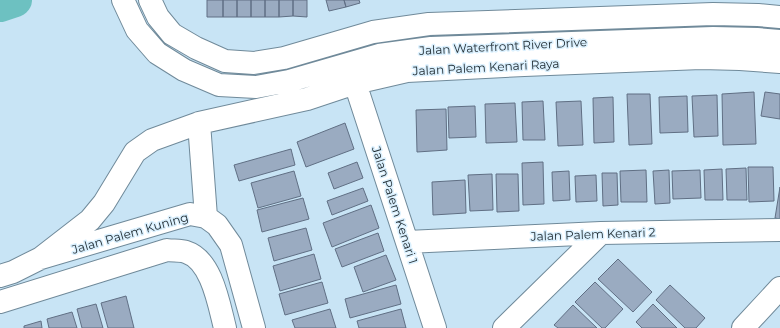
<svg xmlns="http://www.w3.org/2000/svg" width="780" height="328" font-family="Montserrat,sans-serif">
<rect width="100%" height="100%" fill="#c8e4f5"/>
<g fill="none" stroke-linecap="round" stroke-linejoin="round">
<path stroke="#6dc1c1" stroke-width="34" d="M0,5L15,0"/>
</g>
<path fill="#9aabc1" stroke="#606f84" d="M207,0H223V17H207Z
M223,0H237V17H223Z
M237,0H251V17H237Z
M251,0H265V17H251Z
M265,0H279V17H265Z
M279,0H293V16L279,17Z
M293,0H307V17L293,16Z
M326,0H344L346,7L329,11Z
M344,0H359L360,3L346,7Z
M754,92L756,144L723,145L722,94Z
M765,92L780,94V119L761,116Z
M627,94H650L652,144L629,145Z
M717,95L718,136L694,137L692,96Z
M687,96L688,132L660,133L659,97Z
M613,97L614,142L594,143L593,98Z
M543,101L545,140H523L522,102Z
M581,101L583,145L558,146L556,102Z
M515,103L517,142L486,143L485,104Z
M475,106L476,137L449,138L448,107Z
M446,109L447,150L417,152L416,110Z
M345,123L354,149L306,167L297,142Z
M291,149L295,165L239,181L234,165Z
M357,162L363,178L334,189L328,173Z
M543,162L544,204L523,205L522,163Z
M748,167H773L774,201L749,202Z
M746,168L747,200H727L726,169Z
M722,169L723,200H705L704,170Z
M646,170L647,202H621L620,171Z
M669,170L670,203L655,204L653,171Z
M700,170L701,198L673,199L672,171Z
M294,171L301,196L258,208L251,183Z
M569,171L570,200L553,201L552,172Z
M602,173H617L618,205L603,206Z
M492,174L493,210L470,211L468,175Z
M496,174H518L519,211L497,212Z
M596,175L597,201L576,202L575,176Z
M465,180L466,213L433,215L432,182Z
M780,187V219L775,218Z
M363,188L368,201L332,215L327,201Z
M303,198L309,219L262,232L257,210Z
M371,205L379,228L332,247L323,223Z
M306,228L312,250L274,261L268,238Z
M378,233L384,251L342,267L335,249Z
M314,254L321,279L280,291L273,266Z
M386,255L396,280L363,292L354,267Z
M618,259L652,292L633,312L598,279Z
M322,282L328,303L285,315L279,294Z
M595,282L623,309L605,328H602L575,302Z
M396,285L401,304L350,318L345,299Z
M670,285L705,318L696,328H685L656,300Z
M126,296L134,328H108L101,303Z
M96,304L103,328H82L77,309Z
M653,304L677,328H642L636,322Z
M573,305L597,328H558L554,325Z
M330,309L336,328H295L292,320Z
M401,309L406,328H359L357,321Z
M72,312L77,328H49L47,319Z
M41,321L42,328H24V326Z"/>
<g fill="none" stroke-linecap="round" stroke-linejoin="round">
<g stroke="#708a9a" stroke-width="24">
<path id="street" d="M123,0L137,30L157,53L184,70L219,85L256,87L289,81L379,55L431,48L713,38L757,39L780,41
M150,0L158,17L172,34L196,48L225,61L254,63L284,58L373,32L429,24L713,14L758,15L780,17
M355,83L435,328
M199,123L206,217
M407,242L601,233L780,230
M41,258L90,220L104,203L135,152L152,140L199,123L307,99L355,83L407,71L524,65L701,58L740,59L780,62
M0,276L13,272L41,258L190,214L206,217L217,225L231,245L254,328
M0,302L167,250C173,251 180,250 186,252C212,260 219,305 225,328
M504,328L601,233
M743,328L780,288"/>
</g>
<use href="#street" stroke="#fff" stroke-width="22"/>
</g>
<g text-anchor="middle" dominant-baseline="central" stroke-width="3" stroke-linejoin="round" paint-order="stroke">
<g font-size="12" fill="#1e292f" stroke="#daf0fe">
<text transform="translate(503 46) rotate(-3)">Jalan Waterfront River Drive</text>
<text transform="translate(486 67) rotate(-3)">Jalan Palem Kenari Raya</text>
<text transform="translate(395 205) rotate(72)">Jalan Palem Kenari 1</text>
<text transform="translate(130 233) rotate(-16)">Jalan Palem Kuning</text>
<text transform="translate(593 234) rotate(-2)">Jalan Palem Kenari 2</text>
</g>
</g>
</svg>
